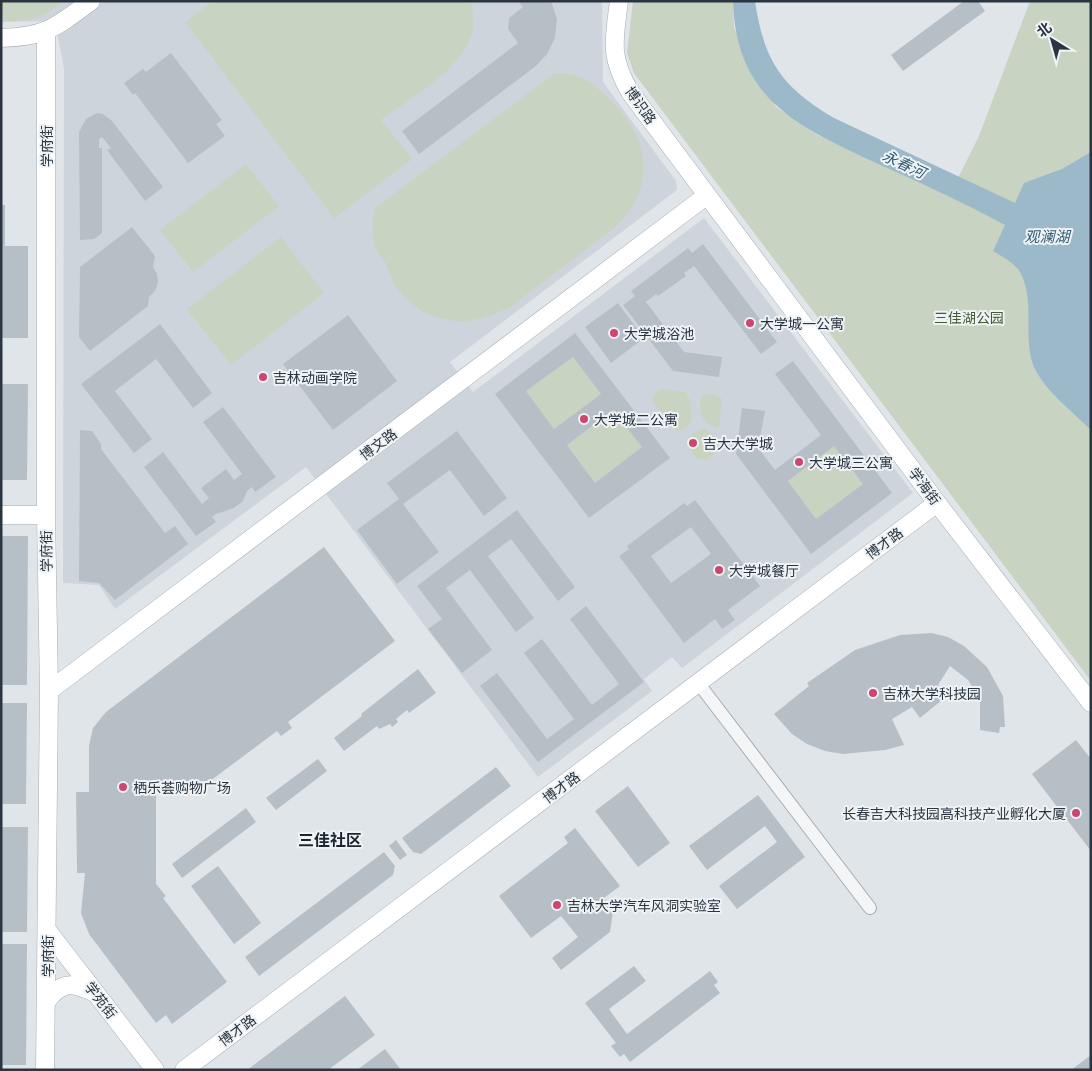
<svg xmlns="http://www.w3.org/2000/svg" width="1092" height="1071" font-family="'Titillium Web','Noto Sans SC',sans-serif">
<rect width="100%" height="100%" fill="#e0e5e9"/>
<path fill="#ced4db" d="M1,1H602L603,82L676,181L677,190L450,362L473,392L704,218L913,493L682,668L672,657L644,679L652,691L538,777L306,467L115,609L99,585L63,583L64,69L55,21L1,22Z"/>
<path fill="#c8d3c1" d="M1,1H64C39,20 32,21 1,21Z
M213,1H471C472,11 475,23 472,32C463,70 411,97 381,120L412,159L334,218L185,22Z
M633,1H733L734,28L776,107L818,135L949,196L979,136L1030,1H1091V681L634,73L627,53Z
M555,73C584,74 592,82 611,101C651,140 657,189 613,229L509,308L484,318L460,322L435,317L423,312L403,296L395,286L385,262L374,247L372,222L375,208Z
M246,164L279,206L193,272L160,230Z
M281,237L324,293L231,365L187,309Z
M573,357L601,394L554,429L526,391Z
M661,389L686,392C693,404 697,431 676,431L652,401L654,394Z
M702,394L716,395L722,399L719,428C701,425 697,409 702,394Z
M613,410L642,447L595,483L567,445Z
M704,428L718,440L713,455L706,460L697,459L686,444L694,433Z
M834,446L863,484L816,519L788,481Z"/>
<path fill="#9bb9c9" d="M733,1H755C764,62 782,87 834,118L1015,203L1024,183L1062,169L1091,152V430C1072,411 1045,391 1034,367C1022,337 1036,301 1020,272C1016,264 1001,256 993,251L1005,225C966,204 926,185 885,167C804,129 736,104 733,1Z"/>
<path fill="#b7bfc6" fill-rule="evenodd" d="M518,1H551L557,19L555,38L547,54L536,66L419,154L402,131L518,43L508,29L509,18L523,7Z
M964,1H978L985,11L903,71L891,55Z
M171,53L222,120L216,124L225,136L188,163L135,93L133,95L124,83L143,69L146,72Z
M97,113L103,114L112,121L163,187L145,201L107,150L111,148L102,137L99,139V148H102V233L94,239L80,240L79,132L86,119Z
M1,205H5V246H28V338H1Z
M132,227L155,256L153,267L157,274L158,282L155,291L149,297L148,306L90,351L79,337L80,267Z
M703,244L777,342L761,354L694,266L684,273L686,276L658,296L656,294L646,302L684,352L722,357L719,377L673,371L623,305L635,296L631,291L688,248L692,253Z
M618,303L644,338L611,363L585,327Z
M348,315L397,381L333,430L283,364Z
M160,324L212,393L193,408L156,359L115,391L152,439L134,453L81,384Z
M575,333L670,458L589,518L495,394ZM573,357L601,394L554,429L526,391ZM613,410L642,447L595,483L567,445Z
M793,361L892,493L811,554L736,454L742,408L765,411L758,448L775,470L821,435L775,374ZM834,446L863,484L816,519L788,481Z
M1,384H28L27,480H1Z
M223,407L276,477L255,492L252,487L247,491L243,501L234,508L216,514L212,517L216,522L196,536L144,467L163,452L202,504L209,498L201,488L226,469L234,480L242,474L203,422Z
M80,430L92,431L101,444V449L165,533L175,526L188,544L115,600L99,583L79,581Z
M457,431L507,498L484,516L450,470L403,504L439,552L397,584L357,530L399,499L387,483Z
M695,500L760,586L728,610L735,620L722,629L715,619L684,643L619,556L629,549L627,546L684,503L687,506ZM691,527L711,554L671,583L651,556Z
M517,510L575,587L558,601L511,539L488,556L534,618L516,632L470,570L446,588L492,650L462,673L428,629L442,619L417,586Z
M1,536H28L27,685H1Z
M324,547L395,641L288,722L292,728L281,736L277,731L210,781L156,782V884L166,896L163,898L227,982L172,1024L166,1015L156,1023L89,934L81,913L85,873H77L76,792H89V746L93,728L106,712Z
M586,606L644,682L538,762L480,686L497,673L547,739L574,719L524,653L542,639L592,705L619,684L570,619Z
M931,633L948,637L964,646L987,667L1003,696L1005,727H1000L999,733L980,730V700L968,680L950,666L938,685L947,696L920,718L912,707L892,719L904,745L885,750L843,754L825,751L807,744L792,734L774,714L809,686L807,683L855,650L900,635Z
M418,669L436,693L409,713L407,710L396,719L398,722L392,727L390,724L379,729L377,726L344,751L334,738L362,716L361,714Z
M1,703H27L26,804H1Z
M1076,740L1091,759V851L1032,774Z
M318,759L327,771L276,810L266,798Z
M496,767L511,786L421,854L413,852L402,838Z
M628,786L670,843L638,867L595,811Z
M758,795L805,857L737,909L719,886L777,842L765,826L707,870L689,846Z
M246,808L256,822L182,878L172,864Z
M1,827H28L27,932H1Z
M575,828L620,886L604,898L613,911L610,932L561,970L552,958L578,937L561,916L531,938L499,896L568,843L564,837Z
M396,840L407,855L400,860L389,846Z
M384,852L395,866L393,875L259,976L245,957Z
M218,866L261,923L234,944L191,886Z
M1,944H27L26,1065H1Z
M634,966L646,981L609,1009L627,1034L710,971L718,982L714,985L720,993L630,1062L624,1054L620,1057L611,1046L616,1043L585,1003Z
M345,996L375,1035L328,1070H247Z
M385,1049L401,1070H357Z
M1091,1055V1070H1071Z"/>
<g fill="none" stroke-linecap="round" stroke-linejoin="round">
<g stroke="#a5adb3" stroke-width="14">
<path id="street" d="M699,684L870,908"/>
</g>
<g stroke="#a5adb3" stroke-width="19">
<path id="secondary" d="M619,1C614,41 609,56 630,92L937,503L1091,703
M1,38C46,37 56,27 91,1
M1,515H46
M49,691L706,196
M47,930L155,1070
M47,1001C62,980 74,983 95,993
M45,1070L49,691L46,515V33
M184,1070L937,503"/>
</g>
<use href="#street" stroke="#f3f5f7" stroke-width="12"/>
<use href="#secondary" stroke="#fff" stroke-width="18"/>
</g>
<g fill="#cd4670" stroke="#eff3f6" stroke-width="2">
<circle cx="750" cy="323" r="5"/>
<circle cx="614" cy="333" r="5"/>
<circle cx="263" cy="377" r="5"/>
<circle cx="584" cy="419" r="5"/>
<circle cx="693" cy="443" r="5"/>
<circle cx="799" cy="462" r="5"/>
<circle cx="719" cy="570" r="5"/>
<circle cx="873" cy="693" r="5"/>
<circle cx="123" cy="787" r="5"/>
<circle cx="1076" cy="813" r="5"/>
<circle cx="557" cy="905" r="5"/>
</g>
<g text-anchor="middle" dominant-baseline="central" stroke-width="4" stroke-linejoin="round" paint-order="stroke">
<g font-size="14" fill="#293540" stroke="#eff3f6">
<text transform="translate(641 105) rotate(55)">博识路</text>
<text transform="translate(46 146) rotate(-90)">学府街</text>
<text transform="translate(378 444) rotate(-37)">博文路</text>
<text transform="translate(925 486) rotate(53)">学海街</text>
<text transform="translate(884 543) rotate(-37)">博才路</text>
<text transform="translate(46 551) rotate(-91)">学府街</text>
<text transform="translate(561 787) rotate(-37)">博才路</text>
<text transform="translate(47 956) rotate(-90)">学府街</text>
<text transform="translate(101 1000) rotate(52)">学苑街</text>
<text transform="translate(237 1030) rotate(-37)">博才路</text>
</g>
<g font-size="14" fill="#435c36" stroke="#eff3f6">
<text x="969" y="317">三佳湖公园</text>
</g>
<g font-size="14" fill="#293540" stroke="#eff3f6" text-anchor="start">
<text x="760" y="323">大学城一公寓</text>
<text x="624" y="333">大学城浴池</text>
<text x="273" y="377">吉林动画学院</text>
<text x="594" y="419">大学城二公寓</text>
<text x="703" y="443">吉大大学城</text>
<text x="809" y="462">大学城三公寓</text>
<text x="729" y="570">大学城餐厅</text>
<text x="883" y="693">吉林大学科技园</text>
<text x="133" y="787">栖乐荟购物广场</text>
<text x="1066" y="813" text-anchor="end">长春吉大科技园高科技产业孵化大厦</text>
<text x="567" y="905">吉林大学汽车风洞实验室</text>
</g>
<g font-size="15" font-style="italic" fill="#335b74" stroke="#eff3f6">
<text transform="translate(904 164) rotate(25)">永春河</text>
<text x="1047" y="236">观澜湖</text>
</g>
<g font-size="16" font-weight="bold" fill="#1b2631" stroke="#eff3f6">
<text x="330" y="840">三佳社区</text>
</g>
</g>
<rect width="1092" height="1071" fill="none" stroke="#293540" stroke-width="5"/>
<g transform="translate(1052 40) rotate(323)" stroke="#eff3f6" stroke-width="4" paint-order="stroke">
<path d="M0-4L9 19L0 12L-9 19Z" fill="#293540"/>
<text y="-8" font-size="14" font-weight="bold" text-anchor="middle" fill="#293540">北</text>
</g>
</svg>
